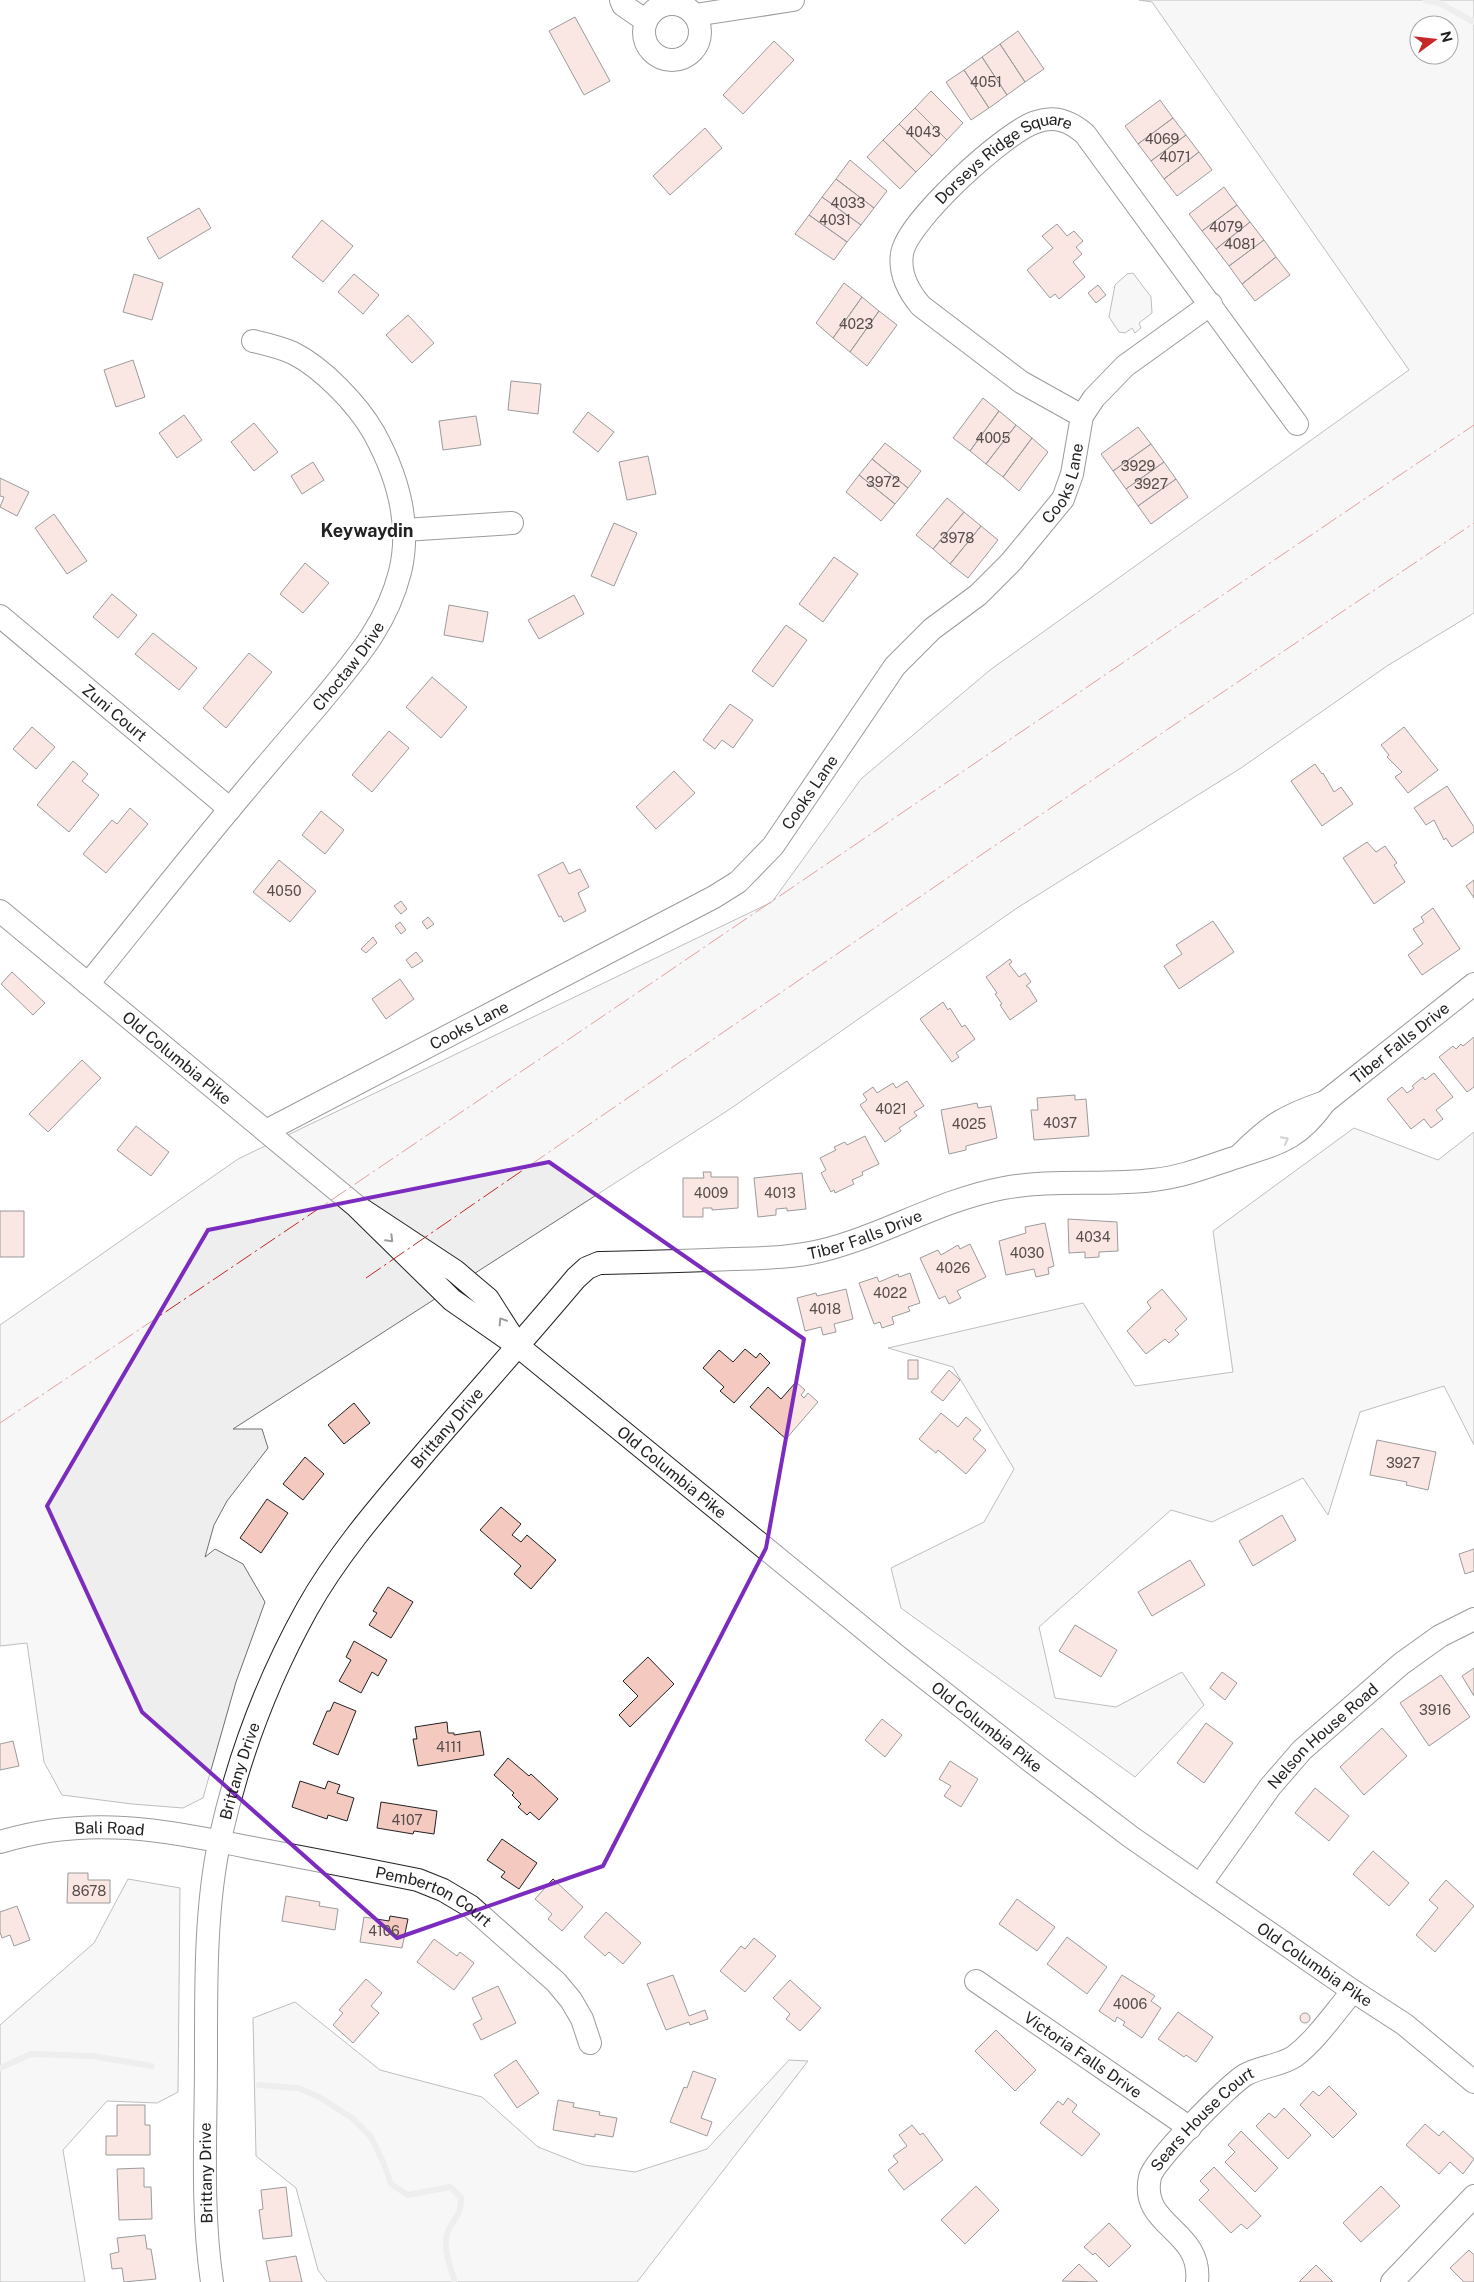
<svg xmlns="http://www.w3.org/2000/svg" width="1474" height="2282" font-family="'Public Sans',sans-serif">
<rect width="100%" height="100%" fill="#fff"/>
<path fill="#eee" stroke="#6f6f6f" fill-rule="evenodd" d="M1139,0H1474V613L1387,666L1241,768L1017,908L730,1109L233,1429H262L268,1448L227,1501L214,1525L205,1557L215,1549L243,1564L265,1602L236,1682L203,1798L183,1808L132,1804L62,1795L44,1762L27,1643L0,1646V1325L238,1159L772,902L861,779L990,670L1409,370L1152,2ZM1419,25H1449V55H1419Z
M1133,273L1151,297L1152,313L1139,323L1141,328L1135,333L1132,328L1125,333L1119,332L1109,317L1115,285L1127,274Z
M1354,1128L1438,1160L1474,1132V1445L1444,1386L1360,1412L1328,1515L1303,1478L1212,1522L1171,1510L1039,1627L1055,1698L1116,1707L1182,1672L1204,1705L1135,1777L901,1608L891,1568L984,1522L1014,1469L953,1367L888,1348L1083,1303L1135,1386L1233,1372L1213,1231Z
M128,1879L180,1888L178,2092L157,2103L107,2101L63,2150L85,2282H0V2025L94,1943Z
M295,2002L380,2070L482,2097L538,2147L584,2165L635,2172L707,2149L789,2060L808,2061L637,2282H327L318,2270L296,2188L256,2156L253,2018Z"/>
<g fill="none" stroke-linecap="round" stroke-linejoin="round">
<path stroke="#d9d9d9" stroke-width="6" d="M1425,0L1439,3L1474,22
M0,2068L31,2054L92,2056L152,2066
M259,2085L298,2088L319,2097L352,2118L371,2137L384,2164L391,2184L408,2195L450,2187L461,2197C461,2216 457,2213 449,2229C441,2245 450,2266 455,2282"/>
</g>
<path fill="#f3c9c0" stroke="#222" d="M575,17L610,81L584,95L549,31Z
M1018,31L1044,69L1025,82L1000,44Z
M774,41L794,60L743,114L723,95Z
M1000,44L1025,82L1007,95L982,57Z
M982,57L1007,95L989,108L964,70Z
M964,70L989,108L971,120L946,82Z
M931,91L963,123L947,140L915,108Z
M1160,100L1173,118L1138,144L1125,126Z
M915,108L947,140L932,156L899,124Z
M1173,118L1186,135L1151,161L1138,144Z
M899,124L932,156L916,172L883,140Z
M705,128L722,148L670,195L653,176Z
M1186,135L1199,152L1164,179L1151,161Z
M883,140L916,172L900,189L867,157Z
M1199,152L1212,170L1177,196L1164,179Z
M850,160L887,191L874,208L836,179Z
M836,179L874,208L861,225L822,197Z
M1224,187L1237,205L1202,231L1189,214Z
M822,197L861,225L847,242L809,215Z
M1237,205L1250,222L1216,249L1202,231Z
M199,208L211,228L159,259L147,238Z
M809,215L847,242L834,260L795,234Z
M322,220L353,246L323,282L292,257Z
M1250,222L1264,240L1229,266L1216,249Z
M1057,224L1067,236L1074,231L1083,241L1076,247L1082,254L1073,262L1085,277L1059,299L1055,294L1050,298L1027,270L1053,248L1042,236Z
M1264,240L1276,257L1242,284L1229,266Z
M1276,257L1290,275L1255,301L1242,284Z
M134,274L163,283L152,320L123,312Z
M354,274L379,295L363,314L338,292Z
M844,283L862,297L833,338L816,323Z
M1098,285L1106,295L1096,303L1088,293Z
M862,297L879,311L850,352L833,338Z
M879,311L897,325L867,366L850,352Z
M408,315L434,343L412,363L386,335Z
M133,360L145,397L116,407L104,370Z
M511,381L541,384L538,414L508,410Z
M983,398L999,411L970,451L953,438Z
M999,411L1016,425L986,464L970,451Z
M588,412L614,432L598,452L573,432Z
M184,415L202,440L177,458L159,433Z
M476,416L481,445L443,450L439,421Z
M254,423L278,452L254,471L231,442Z
M1016,425L1032,438L1003,477L986,464Z
M1138,427L1151,444L1113,471L1101,454Z
M1032,438L1048,452L1019,491L1003,477Z
M885,443L921,471L908,488L872,459Z
M1151,444L1164,462L1126,489L1113,471Z
M648,456L656,494L627,500L619,462Z
M872,459L908,488L895,504L859,475Z
M313,462L324,480L302,494L291,476Z
M1164,462L1176,479L1138,506L1126,489Z
M859,475L895,504L881,521L846,492Z
M0,478L29,492L17,516L0,507L4,497L0,496Z
M1176,479L1188,497L1151,524L1138,506Z
M947,498L964,512L933,549L916,535Z
M964,512L981,526L950,564L933,549Z
M54,514L87,561L67,574L35,528Z
M614,523L637,533L614,586L591,576Z
M981,526L998,540L968,578L950,564Z
M834,557L858,574L823,622L799,604Z
M305,563L329,583L303,613L280,594Z
M112,594L137,615L118,638L93,617Z
M574,595L584,614L539,639L528,620Z
M449,605L488,612L483,642L444,635Z
M786,625L807,640L773,687L752,671Z
M153,633L197,668L179,690L135,654Z
M249,653L272,672L226,728L203,708Z
M432,677L467,707L441,738L406,707Z
M730,704L753,720L733,748L722,740L715,749L703,740Z
M32,727L55,747L36,769L13,749Z
M1404,727L1438,770L1408,793L1395,777L1402,772L1387,757L1389,755L1381,745Z
M389,731L409,748L372,792L352,775Z
M73,761L88,774L82,781L99,795L69,832L37,805Z
M1315,764L1322,774L1323,773L1334,792L1341,787L1353,804L1322,826L1291,781Z
M674,771L695,793L656,829L636,807Z
M1447,786L1474,827V832L1452,847L1446,838L1444,840L1434,820L1426,825L1414,808Z
M130,808L148,824L106,873L83,854L112,820L117,824Z
M321,811L344,830L325,854L302,835Z
M1367,842L1376,852L1385,846L1397,863L1394,865L1405,882L1374,904L1343,858Z
M279,860L316,891L290,922L253,892Z
M563,862L569,874L580,869L589,887L578,893L586,911L564,922L561,916L559,917L538,875Z
M1474,880V898L1466,886Z
M401,901L407,909L401,914L394,906Z
M1433,908L1460,949L1422,975L1408,955L1423,944L1413,929L1424,922L1421,917Z
M428,917L434,924L427,929L422,922Z
M1213,921L1234,952L1179,989L1164,966L1182,954L1176,945Z
M400,922L406,930L401,934L395,926Z
M373,937L377,943L366,953L361,949Z
M416,952L423,961L412,968L406,960Z
M1010,959L1012,962L1009,964L1019,977L1025,973L1031,982L1026,986L1029,988L1037,1001L1010,1020L1000,1005L1002,1004L995,994L997,993L986,977Z
M12,972L45,1003L33,1015L1,984Z
M400,979L414,999L386,1019L372,999Z
M943,1002L948,1010L950,1008L962,1027L965,1025L975,1039L956,1053L959,1057L952,1062L920,1019Z
M1474,1037V1087L1467,1092L1439,1057L1453,1046L1456,1049L1461,1044L1463,1046Z
M82,1060L101,1078L48,1132L29,1114Z
M1434,1073L1453,1097L1436,1110L1443,1119L1431,1128L1424,1119L1411,1129L1387,1099L1402,1087L1407,1093L1414,1088L1412,1086L1423,1077L1425,1080Z
M907,1081L924,1106L914,1112L917,1116L899,1128L901,1131L885,1142L860,1105L867,1100L863,1094L873,1087L877,1093L893,1083L896,1088Z
M1075,1095V1100L1086,1099L1089,1136L1034,1140L1031,1110H1038L1037,1098Z
M977,1103L978,1108L991,1106L997,1138L966,1146V1150L949,1154L941,1110Z
M136,1126L169,1152L151,1176L117,1150Z
M865,1136L879,1164L862,1172L863,1175L852,1180L854,1184L835,1193L834,1190L831,1192L821,1173L826,1170L820,1158L836,1150L834,1147L845,1142L847,1145Z
M703,1172H711V1177H738V1208L712,1210V1208H703V1217H683V1178H704Z
M802,1173L806,1209L787,1211V1208L776,1209V1215L758,1217L754,1178Z
M0,1211H24V1257H0Z
M1068,1219L1117,1222L1118,1251L1099,1252V1257L1085,1258V1252L1069,1253Z
M1045,1223L1054,1266L1048,1268L1049,1274L1036,1277L1034,1269L1006,1275L999,1241L1026,1233L1025,1227Z
M970,1244L986,1277L957,1291L961,1298L949,1304L945,1296L939,1299L920,1258L938,1250L941,1255L958,1245L960,1249Z
M910,1273L920,1303L908,1307L910,1311L892,1317L894,1324L882,1328L880,1322L874,1324L859,1283L877,1277L879,1282L898,1274L899,1277Z
M846,1289L853,1319L834,1324L836,1332L823,1335L821,1327L805,1331L797,1298L816,1293L817,1296Z
M1162,1289L1187,1319L1175,1330L1179,1334L1169,1343L1165,1339L1146,1354L1127,1331L1151,1308L1147,1302Z
M745,1349L756,1358L760,1353L770,1363L734,1403L720,1391L724,1387L703,1368L719,1350L733,1362Z
M908,1360H918V1379H908Z
M949,1370L960,1380L943,1401L931,1392Z
M796,1382L805,1390L801,1395L804,1398L808,1393L818,1402L786,1439L750,1407L768,1387L781,1399Z
M354,1403L370,1423L344,1444L328,1425Z
M941,1413L958,1427L966,1417L981,1430L973,1439L986,1450L966,1474L938,1450L936,1453L919,1439Z
M1377,1440L1436,1452L1428,1490L1406,1485L1407,1482L1370,1475Z
M305,1457L324,1474L303,1500L283,1484Z
M267,1499L288,1513L261,1553L240,1538Z
M501,1507L521,1524L512,1535L521,1542L527,1535L556,1560L531,1589L514,1574L521,1566L480,1530Z
M1282,1515L1296,1540L1253,1566L1239,1541Z
M1474,1549V1571L1465,1574L1459,1554Z
M1190,1560L1205,1585L1152,1616L1138,1592Z
M388,1587L413,1602L391,1638L369,1625L377,1613L373,1611Z
M1075,1625L1117,1650L1101,1677L1059,1651Z
M354,1641L387,1660L378,1676L372,1672L361,1693L339,1681L351,1660L346,1657Z
M648,1657L674,1684L630,1727L619,1715L638,1696L623,1681Z
M1474,1668V1696L1462,1676Z
M1222,1672L1237,1683L1225,1700L1210,1688Z
M1441,1675L1470,1717L1429,1746L1400,1703Z
M334,1702L356,1711L338,1755L313,1744L327,1711H330Z
M882,1719L902,1735L885,1757L865,1740Z
M447,1722L448,1733H454V1735L480,1731L484,1755L418,1766L413,1739H417L415,1727Z
M1206,1723L1233,1743L1204,1783L1177,1763Z
M1382,1728L1407,1756L1364,1795L1340,1767Z
M13,1741L19,1766L0,1770V1744Z
M508,1758L529,1776L531,1774L558,1799L539,1820L530,1812L527,1815L518,1807L521,1804L512,1795L514,1793L494,1775Z
M950,1761L978,1779L961,1807L944,1796L951,1786L939,1779Z
M300,1781L325,1789L328,1781L340,1785L337,1793L354,1798L347,1821L328,1815L327,1819L292,1807Z
M1315,1788L1349,1816L1329,1841L1295,1813Z
M381,1802L437,1811L434,1834L414,1831L413,1834L377,1828Z
M502,1839L537,1863L519,1889L501,1877L505,1872L487,1860Z
M1373,1851L1409,1883L1389,1906L1353,1874Z
M68,1873H88V1880H110V1903H67Z
M553,1879L583,1907L562,1931L548,1919L552,1914L535,1899Z
M1446,1880L1474,1906L1435,1952L1416,1935L1438,1908L1429,1900Z
M286,1896L320,1902L319,1906L338,1909L335,1930L282,1921Z
M1017,1899L1055,1927L1037,1951L999,1924Z
M17,1906L30,1940L14,1946L10,1935L2,1938L0,1932V1912Z
M606,1912L641,1943L623,1964L609,1952L605,1956L584,1937Z
M390,1916L408,1919L402,1948L360,1942L364,1917L389,1921Z
M1067,1937L1107,1967L1087,1994L1047,1964Z
M754,1938L776,1956L745,1992L720,1971L741,1946L745,1949Z
M434,1939L457,1956L460,1952L474,1963L454,1990L417,1962Z
M673,1975L689,2016L705,2010L708,2019L690,2025L689,2022L666,2030L647,1984Z
M1122,1975L1155,1996L1151,2001L1161,2008L1142,2038L1123,2025L1125,2022L1117,2017L1115,2022L1099,2011Z
M366,1979L382,1993L371,2006L379,2013L353,2043L333,2025L343,2013L339,2010Z
M790,1980L821,2008L800,2031L786,2019L790,2014L773,1998Z
M498,1986L516,2023L481,2040L473,2024L482,2019L472,1998Z
M1178,2012L1213,2037L1196,2062L1186,2055L1184,2057L1158,2039Z
M1300 2018a5 5 0 1 1 10 0a5 5 0 1 1-10 0Z
M996,2030L1036,2070L1015,2091L975,2051Z
M516,2060L539,2093L517,2108L494,2075Z
M693,2071L716,2079L701,2118L712,2122L707,2136L670,2122L684,2087L687,2088Z
M1329,2086L1357,2114L1333,2138L1300,2105L1313,2091L1319,2096Z
M1068,2098L1077,2105L1072,2112L1100,2134L1082,2156L1040,2123L1058,2101L1063,2105Z
M558,2100L574,2103L573,2107L600,2112L599,2115L617,2118L613,2137L595,2134V2137L553,2130Z
M117,2105H145V2125H150V2155H106V2136H117Z
M1284,2108L1311,2135L1288,2159L1256,2126L1269,2113L1275,2118Z
M1425,2124L1439,2136L1443,2131L1474,2159L1463,2174L1450,2162L1439,2174L1406,2145Z
M912,2125L920,2135L923,2133L943,2160L904,2190L888,2170L898,2162L893,2156L907,2146L899,2135Z
M1241,2131L1278,2168L1255,2192L1225,2162L1235,2152L1228,2145Z
M1214,2167L1261,2216L1247,2229L1241,2224L1231,2233L1199,2200L1209,2190L1200,2181Z
M144,2168V2187H151L152,2219L119,2220L117,2169Z
M976,2186L999,2210L965,2244L941,2220Z
M1381,2186L1400,2206L1361,2242L1343,2223Z
M286,2187L292,2236L263,2239L259,2210L263,2209L261,2190Z
M1109,2223L1131,2246L1109,2267L1095,2253L1093,2255L1084,2247Z
M145,2235L147,2249H151L156,2279L124,2282L122,2268L112,2269L110,2254L119,2252L117,2238Z
M1469,2250L1474,2255V2282H1464L1450,2268Z
M296,2256L302,2282H270L266,2261Z
M1079,2264L1098,2282L1062,2281Z
M1316,2265L1333,2282H1299Z"/>
<g fill="none" stroke-linecap="round" stroke-linejoin="round">
<g stroke="#222" stroke-width="24">
<g id="minor">
<path d="M621,0L623,5L646,21"/>
<circle cx="672" cy="32" r="28"/>
<path d="M695,15L793,0"/>
<path id="s1" d="M1082,416L1021,382L921,306C909,292 899,273 902,254C906,222 1006,131 1036,122C1055,115 1070,121 1085,134L1297,424"/>
<path d="M404,530L512,523"/>
<path id="s2" d="M0,616L230,809"/>
<path id="s3" d="M0,911L355,1205L452,1300L518,1346L488,1299L455,1271L355,1205"/>
<path id="s4" d="M88,984C140,920 191,855 244,792C269,762 294,733 319,704C354,661 386,627 400,572C412,523 397,475 374,433C358,405 323,368 293,353C280,347 266,344 253,341"/>
<path id="s5" d="M266,1131L714,897L738,882L773,846L895,666L932,629L978,595L1011,562L1063,499L1072,474L1082,416L1094,398L1125,366L1211,304"/>
<path d="M1240,1155C1270,1125 1284,1116 1325,1102"/>
<path id="s6" d="M518,1346L897,1656L1032,1762L1131,1837L1353,1991L1404,2024L1474,2082"/>
<path id="s7" d="M0,1842C92,1814 167,1831 258,1849C311,1859 364,1869 418,1880L443,1890L470,1906L556,1982L571,2000L582,2019L590,2043"/>
<path id="s8" d="M1200,1885L1270,1787L1302,1750L1401,1664L1440,1636L1474,1619"/>
<path id="s9" d="M976,1981L1190,2128"/>
<path id="s10" d="M212,2282C201,2208 206,2132 206,2058C206,1988 205,1907 220,1839C238,1758 267,1681 307,1609C340,1550 386,1499 429,1448C478,1391 528,1335 576,1278L587,1268L599,1263C643,1262 688,1261 732,1259C762,1258 791,1258 820,1251C883,1236 939,1200 1004,1188C1053,1179 1104,1186 1153,1180C1183,1177 1209,1166 1237,1157C1280,1143 1298,1140 1325,1102L1474,984"/>
<path id="s11" d="M1197,2282C1203,2229 1139,2227 1150,2177C1154,2160 1229,2085 1245,2075C1260,2066 1281,2066 1295,2056C1317,2039 1335,2012 1353,1991"/>
<path d="M1392,2282L1474,2196"/>
</g>
</g>
<use href="#minor" stroke="#fff" stroke-width="22"/>
<path stroke="#c62828" stroke-width="1" stroke-dasharray="18 4 2.5 4" stroke-linecap="butt" d="M366,1278L978,857L1474,523
M0,1423C493,1093 982,757 1474,425"/>
</g>
<defs><path id="oneway-chevron" d="M-2-3.5L2.5 0L-2 3.5" fill="none" stroke-width="1.6" stroke-linecap="round" stroke-linejoin="round" transform="scale(1.25)"/></defs>
<g stroke="#9c9c9c">
<use href="#oneway-chevron" transform="translate(1285 1140) rotate(-28)"/>
<use href="#oneway-chevron" transform="translate(390 1239) rotate(45)"/>
<use href="#oneway-chevron" transform="translate(502 1321) rotate(-123)"/>
</g>
<path d="M0 0H1474V2282H0ZM549,1162L804,1339L766,1548L603,1866L397,1938L142,1712L47,1506L208,1230Z" fill="#fff" fill-opacity=".55" fill-rule="evenodd"/>
<path fill="none" stroke="#7b2cbf" stroke-width="4" stroke-linejoin="round" d="M549,1162L804,1339L766,1548L603,1866L397,1938L142,1712L47,1506L208,1230Z"/>
<g text-anchor="middle" dominant-baseline="central" stroke-width="4" stroke-linejoin="round" paint-order="stroke">
<g font-size="14" fill="#564c4a">
<text x="986" y="82">4051</text>
<text x="923" y="132">4043</text>
<text x="1162" y="139">4069</text>
<text x="1175" y="157">4071</text>
<text x="848" y="203">4033</text>
<text x="835" y="220">4031</text>
<text x="1226" y="227">4079</text>
<text x="1240" y="244">4081</text>
<text x="856" y="324">4023</text>
<text x="993" y="438">4005</text>
<text x="1138" y="466">3929</text>
<text x="883" y="482">3972</text>
<text x="1151" y="484">3927</text>
<text x="957" y="538">3978</text>
<text x="284" y="891">4050</text>
<text x="891" y="1109">4021</text>
<text x="1060" y="1123">4037</text>
<text x="969" y="1124">4025</text>
<text x="711" y="1193">4009</text>
<text x="780" y="1193">4013</text>
<text x="1093" y="1237">4034</text>
<text x="1027" y="1253">4030</text>
<text x="953" y="1268">4026</text>
<text x="890" y="1293">4022</text>
<text x="825" y="1309">4018</text>
<text x="1403" y="1463">3927</text>
<text x="1435" y="1710">3916</text>
<text x="449" y="1747">4111</text>
<text x="407" y="1820">4107</text>
<text x="89" y="1891">8678</text>
<text x="384" y="1931">4106</text>
<text x="1130" y="2004">4006</text>
</g>
<g font-size="16" fill="#222" stroke="#fff">
<text stroke="none"><textPath href="#s1" startOffset="399">Dorseys Ridge Square</textPath></text>
<text stroke="none"><textPath href="#s5" startOffset="1054">Cooks Lane</textPath></text>
<text stroke="none"><textPath href="#s4" startOffset="411">Choctaw Drive</textPath></text>
<text stroke="none"><textPath href="#s2" startOffset="150">Zuni Court</textPath></text>
<text stroke="none"><textPath href="#s5" startOffset="649">Cooks Lane</textPath></text>
<text stroke="none"><textPath href="#s5" startOffset="229">Cooks Lane</textPath></text>
<text stroke="none"><textPath href="#s10" startOffset="2001">Tiber Falls Drive</textPath></text>
<text stroke="none"><textPath href="#s3" startOffset="230">Old Columbia Pike</textPath></text>
<text stroke="none"><textPath href="#s10" startOffset="1415">Tiber Falls Drive</textPath></text>
<text stroke="none"><textPath href="#s10" startOffset="920">Brittany Drive</textPath></text>
<text stroke="none"><textPath href="#s6" startOffset="199">Old Columbia Pike</textPath></text>
<text stroke="none"><textPath href="#s6" startOffset="604">Old Columbia Pike</textPath></text>
<text stroke="none"><textPath href="#s8" startOffset="194">Nelson House Road</textPath></text>
<text stroke="none"><textPath href="#s10" startOffset="515">Brittany Drive</textPath></text>
<text stroke="none"><textPath href="#s7" startOffset="111">Bali Road</textPath></text>
<text stroke="none"><textPath href="#s7" startOffset="445">Pemberton Court</textPath></text>
<text stroke="none"><textPath href="#s6" startOffset="1009">Old Columbia Pike</textPath></text>
<text stroke="none"><textPath href="#s9" startOffset="130">Victoria Falls Drive</textPath></text>
<text stroke="none"><textPath href="#s11" startOffset="200">Sears House Court</textPath></text>
<text transform="translate(206 2173) rotate(-91)">Brittany Drive</text>
</g>
<g font-size="18" font-weight="bold" fill="#222" stroke="#fff">
<text x="367" y="530">Keywaydin</text>
</g>
</g>
<g transform="translate(1434 40) rotate(75)"><circle r="24" fill="#ffffff" stroke="#a7a7a7"/>
<path d="M0-4L9 19L0 12L-9 19Z" fill="#c62828"/>
<text y="-8" font-size="14" font-weight="bold" text-anchor="middle" fill="#222222">N</text>
</g>
</svg>
